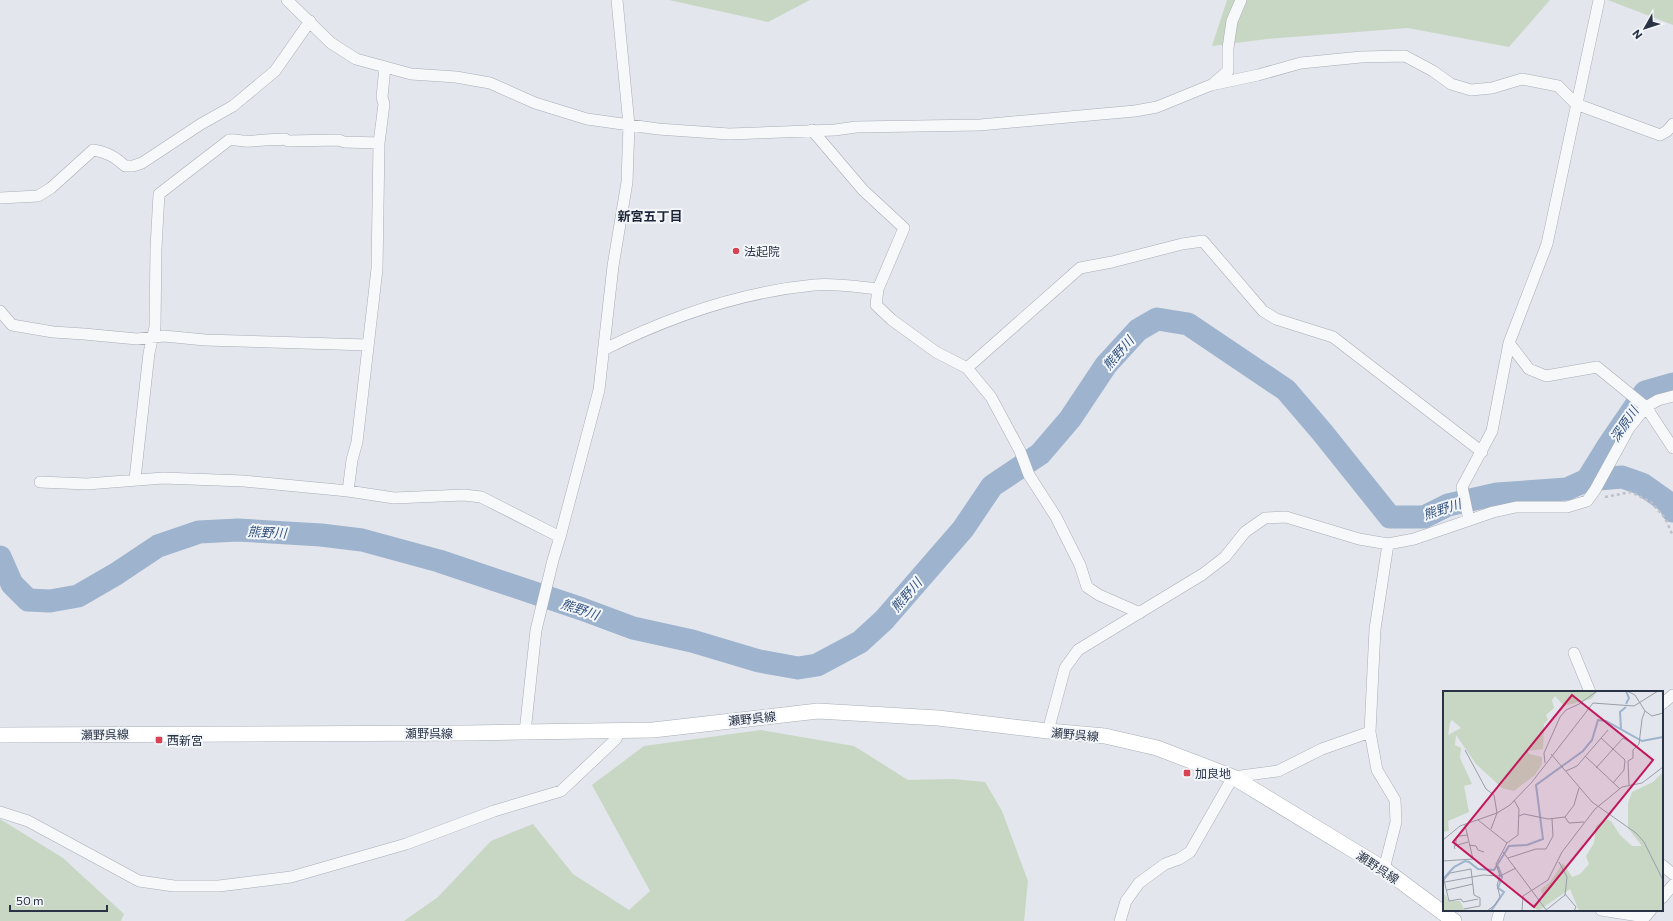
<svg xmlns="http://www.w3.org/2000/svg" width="1673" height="921" font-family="Commissioner,'Noto Sans JP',sans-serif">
<rect width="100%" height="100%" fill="#e3e6ec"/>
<path fill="#c8d7c4" d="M669,0H810L768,22Z
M1227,0H1550L1509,47L1408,28L1267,39L1212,46Z
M1608,0H1673V25Z
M761,730L854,746L908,780L953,779L985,782L1002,811L1028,881L1024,921H404L438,897L491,841L533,824L573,874L629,910L650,891L592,785L644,746Z
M0,819L63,858L124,914L121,921H0Z"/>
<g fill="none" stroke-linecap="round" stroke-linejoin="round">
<path stroke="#9db3ce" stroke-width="23" d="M1587,480L1608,446L1645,392L1673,384
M0,557L12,584L28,600L50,601L78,596L116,574L158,546L199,532L238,530L321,535L362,540L439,561L582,609L633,628L692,641L759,661L798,668L817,665L860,642L884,620L963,529L992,486L1040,454L1070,419L1106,365L1138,330L1157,319L1188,324L1286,390L1322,432L1390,517H1424L1448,505L1497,494L1567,489L1587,480L1622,477L1642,484L1669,503L1673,511"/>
<g stroke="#a8adb7" stroke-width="12">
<path id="minor" d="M287,0L331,43L356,59L411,74L456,77L490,83L535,103L587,119L658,129L729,134L835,130L856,127L980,125L1135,111L1157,107L1211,85L1258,75L1301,63L1361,57L1405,56L1433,71L1451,84L1471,90L1492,88L1522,79L1558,86L1576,104L1660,135L1667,131L1673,124
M1213,84L1228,71V48L1232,21L1241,0
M812,130L863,190L904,228L878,289L876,305L892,320L936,352L967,368L991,397L1020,451L1029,475L1056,517L1080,565L1087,587L1099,595L1140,613
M0,198L38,196L51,188L93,150C107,152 115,157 125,166H133L142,163L201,124L233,106L275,71L310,21
M0,311L12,325L53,332L84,334L137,339L164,336L205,340L368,345
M1509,343L1529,369L1546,376L1597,367L1646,407L1673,448
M603,350C669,317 741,292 814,285C835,283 857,287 878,289
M967,368L1080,268L1112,262L1182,244L1203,241L1263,311L1276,319L1333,337L1482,452
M135,479L149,353L155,327L156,248L159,194L229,140C236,139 239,141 245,141C252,142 258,140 265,140C272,139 278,140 285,139L288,141L339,140L344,142L379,143
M40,482L87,484L163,478L244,481L348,491L394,498L464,495L481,497L560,537
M348,491L352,460L357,442L377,269L379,143L384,104L382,97L385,67
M1469,520L1462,487L1492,431L1509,343L1547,244L1599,0
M1574,653L1590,692
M1662,704L1673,695
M1048,731L1065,668L1078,650L1203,574L1225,557L1245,532L1265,518L1286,517L1359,539L1388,544L1414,539L1493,512L1516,507H1567L1587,501L1595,490L1629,428L1646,407L1658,400L1673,396
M525,732L536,630L553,560L560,537L599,390L613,266L627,182L629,125L617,0
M0,812L28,821L139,881L174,886H219L291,877L406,844L494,811L561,791L616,739L620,730
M1662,865L1673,874
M1384,869L1396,822L1395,800L1377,770L1370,732L1375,629L1388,544
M1662,898L1673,885
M1601,910L1645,917L1651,910
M1120,921L1126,901L1139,883L1165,864L1179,859L1190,852L1233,777L1278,771L1322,749L1370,732
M1497,921L1500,910"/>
</g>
<g stroke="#a8adb7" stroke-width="16">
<path id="secondary" d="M0,735L469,733L653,730L818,711L938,718L1048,731L1105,736L1157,748L1233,777L1384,869L1454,921"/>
</g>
<path stroke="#bec1c8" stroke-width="2.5" stroke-dasharray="3 3" stroke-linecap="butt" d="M1605,497L1631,492L1651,502L1665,518L1673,536"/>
<use href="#minor" stroke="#f7f8fa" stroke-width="11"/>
<use href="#secondary" stroke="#fff" stroke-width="15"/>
</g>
<g fill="#d74353" stroke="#f3f6f9" stroke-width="1.5">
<circle cx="736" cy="251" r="4"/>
<rect x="155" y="736" width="8" height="8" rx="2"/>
<rect x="1183" y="769" width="8" height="8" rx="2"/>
</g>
<g text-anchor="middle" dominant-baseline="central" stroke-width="4" stroke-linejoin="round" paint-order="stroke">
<g font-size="12" fill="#2a3346" stroke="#f3f6f9" text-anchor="start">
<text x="744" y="251">法起院</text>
<text x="167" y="740">西新宮</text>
<text x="1195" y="773">加良地</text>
</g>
<g font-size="12" fill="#2a3346" stroke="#f3f6f9">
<text transform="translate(752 718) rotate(-6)">瀬野呉線</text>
<text x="429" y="733">瀬野呉線</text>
<text transform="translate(105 734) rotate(-1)">瀬野呉線</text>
<text transform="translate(1075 734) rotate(5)">瀬野呉線</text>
<text transform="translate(1378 867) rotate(34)">瀬野呉線</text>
</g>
<g font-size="13" font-weight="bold" fill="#1c2437" stroke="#f3f6f9">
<text x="650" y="216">新宮五丁目</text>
</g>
<g font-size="13" font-style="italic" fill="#31507d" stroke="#f3f6f9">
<text transform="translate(1118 353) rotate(-49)">熊野川</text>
<text transform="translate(1624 424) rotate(-56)">深原川</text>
<text transform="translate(1442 509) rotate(-18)">熊野川</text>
<text transform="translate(267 532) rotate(3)">熊野川</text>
<text transform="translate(906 595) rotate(-49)">熊野川</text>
<text transform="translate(580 609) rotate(19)">熊野川</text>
</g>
</g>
<g transform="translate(1443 691)">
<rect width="220" height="220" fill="#e3e6ec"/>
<path d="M0,0H155L148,8L121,15L112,5L109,9L111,17L103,24L105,29L101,33L100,58L85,60L86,63L99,66V73L92,84L71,100L59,97L33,73L13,44L12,54L18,57L17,67L29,93L21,95L26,121L5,130L6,140L0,141ZM9,29L18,37L5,44L7,32ZM220,81V220H136L127,198L95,220L89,214L100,208L98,198L107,191L120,172L129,186L137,183L146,173L143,165L151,152L153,135L163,128L168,130L177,144L189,155H199L185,137V112L189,101L210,91ZM1,202L6,210H17L22,220H1Z" fill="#c8d7c4" fill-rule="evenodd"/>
<path fill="none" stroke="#9db3ce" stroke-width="2" d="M183,0L186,7L183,13M178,38L177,21L183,16M0,188L11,176L22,170L26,171L35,178L51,179L66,155L84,154L100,148L93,94L140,60L149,49L155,29L163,30L199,50L220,46M48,220L61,201L55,197L59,186L55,175"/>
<path fill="none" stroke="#999eaa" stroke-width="1" d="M184,0L192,4L202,20L209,25L220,22M158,47L182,69L181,79L170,92M22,59L43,98L51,104L54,122L48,138M108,63L149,111L193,142L201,151L220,189M142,65L177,98M102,72L101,62L117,26L123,19L136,13L154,0M153,77L180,47L193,54M123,80L134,75L165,39M186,94L185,70L190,67V59L196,53L199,28L202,20M76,125L81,123L105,128L122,126M122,126L131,114L136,97M122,126L126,132L141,131M35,129L64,152M0,149L17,135L54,122L67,114L89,91L150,12L191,15L215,0M13,154V148L16,145L25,144M26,154L33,155L35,159L41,161M12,158L11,155L25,151M60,161L104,220M65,167L93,158H103L110,145L109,128M0,170L30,168L22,134M2,191L40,184L57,185L73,177M4,199L30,193M122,203L133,216L131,220M21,218L37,215V207L31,204L28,178L7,182L1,189L6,210L18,208L20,211L35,208M44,220L52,214L57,206L54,194L57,185L53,173L64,152L75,144L76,118L71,109M79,220L80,205L105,189L119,161L152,118L179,96L199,92L220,76M102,220L122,204L124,186L116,171"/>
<path fill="#c2185b" fill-opacity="0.15" stroke="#c2185b" stroke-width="2" d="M129,4L210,69L91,216L10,151Z"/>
<rect width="220" height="220" fill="none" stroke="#2a3346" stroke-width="2"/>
</g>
<g transform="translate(1645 28) rotate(231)" stroke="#f3f6f9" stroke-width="3" paint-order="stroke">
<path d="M0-3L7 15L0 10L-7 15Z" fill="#2a3346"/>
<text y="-6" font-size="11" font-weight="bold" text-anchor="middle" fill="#2a3346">N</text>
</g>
<path d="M10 905v6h97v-6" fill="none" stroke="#2a3346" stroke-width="2"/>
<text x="16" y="905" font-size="12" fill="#2a3346" stroke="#f3f6f9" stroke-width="3" paint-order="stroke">50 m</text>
</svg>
